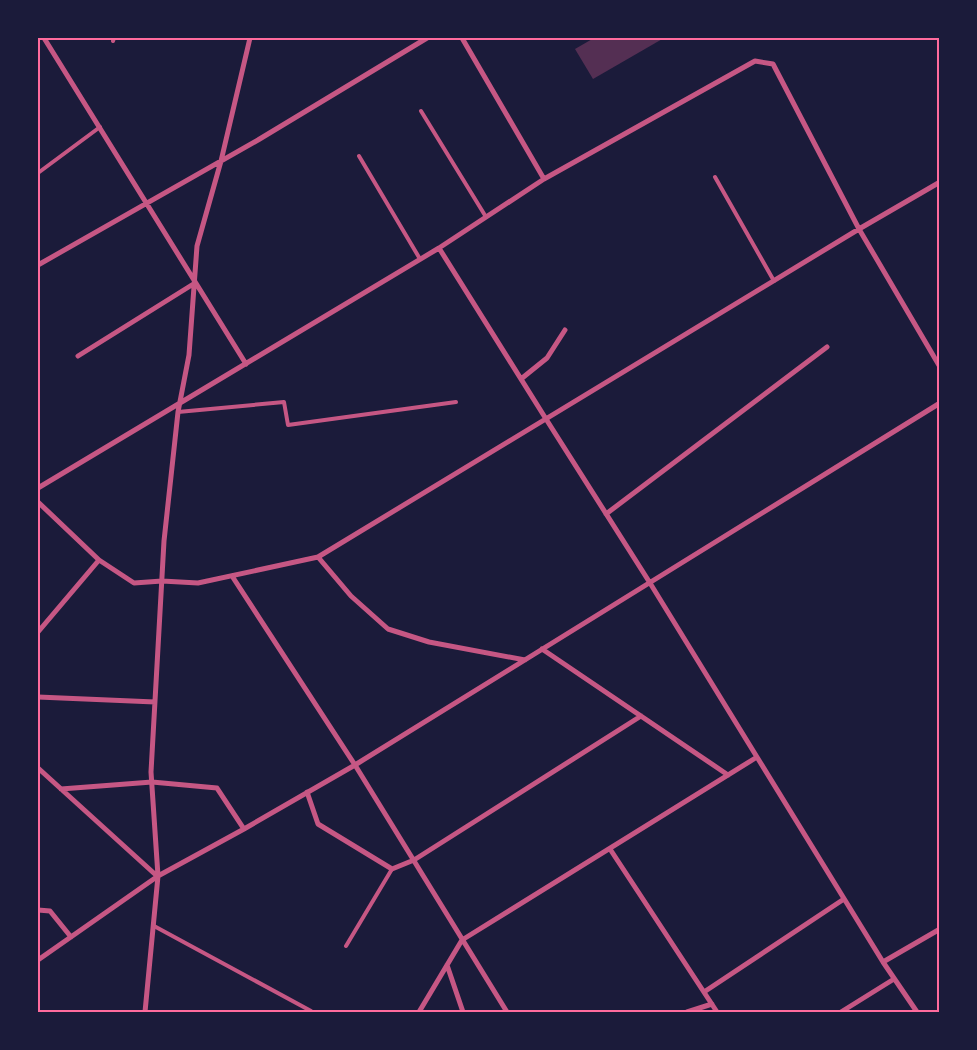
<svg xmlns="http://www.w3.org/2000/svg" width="977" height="1050" font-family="Quicksand,sans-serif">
<rect width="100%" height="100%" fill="#1b1b3a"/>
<path fill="#542f53" d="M594,38H664L593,79L575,49Z"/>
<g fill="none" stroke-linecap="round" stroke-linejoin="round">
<path stroke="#c65784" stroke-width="4" d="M113,41L114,38
M421,111L486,217
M359,156L420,259
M38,173L100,127
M715,177L774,281
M178,412L284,402L288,425L456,402
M154,926L311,1011
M346,946L392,869"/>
<path stroke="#c65784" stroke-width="5" d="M44,38L246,364
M462,38L544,179
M439,248L546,419L650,583L883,962L917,1012
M38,265L258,140L427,38
M78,356L195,283
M521,379L547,358L565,330
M38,488L439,248L544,179L755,61L773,64L859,229L940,367
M38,502L99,560L134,583L162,581L198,583L318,557L859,229L940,182
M606,514L827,347
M318,557L351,596L388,629L429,642L525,660
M232,576L355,765L507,1012
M38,632L99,560
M542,649L728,775
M38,697L155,702
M38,768L157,876
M61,789L152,782L217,788L244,829
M307,792L318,824L392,869L414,860L641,716
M610,849L717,1012
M38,910L50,911L71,937
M38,960L158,876L244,829L355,765L940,403
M883,962L940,929
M447,965L463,1012
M704,992L844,899
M145,1012L158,876L151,772L164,541L178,412L189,355L197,246L221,161L250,38
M419,1012L462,940L757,757
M687,1012L712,1004
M841,1012L894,979"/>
</g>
<rect width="977" height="1050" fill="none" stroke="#1b1b3a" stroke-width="78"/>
<rect x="39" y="39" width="899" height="972" fill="none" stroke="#ff6b9d" stroke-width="2"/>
</svg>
